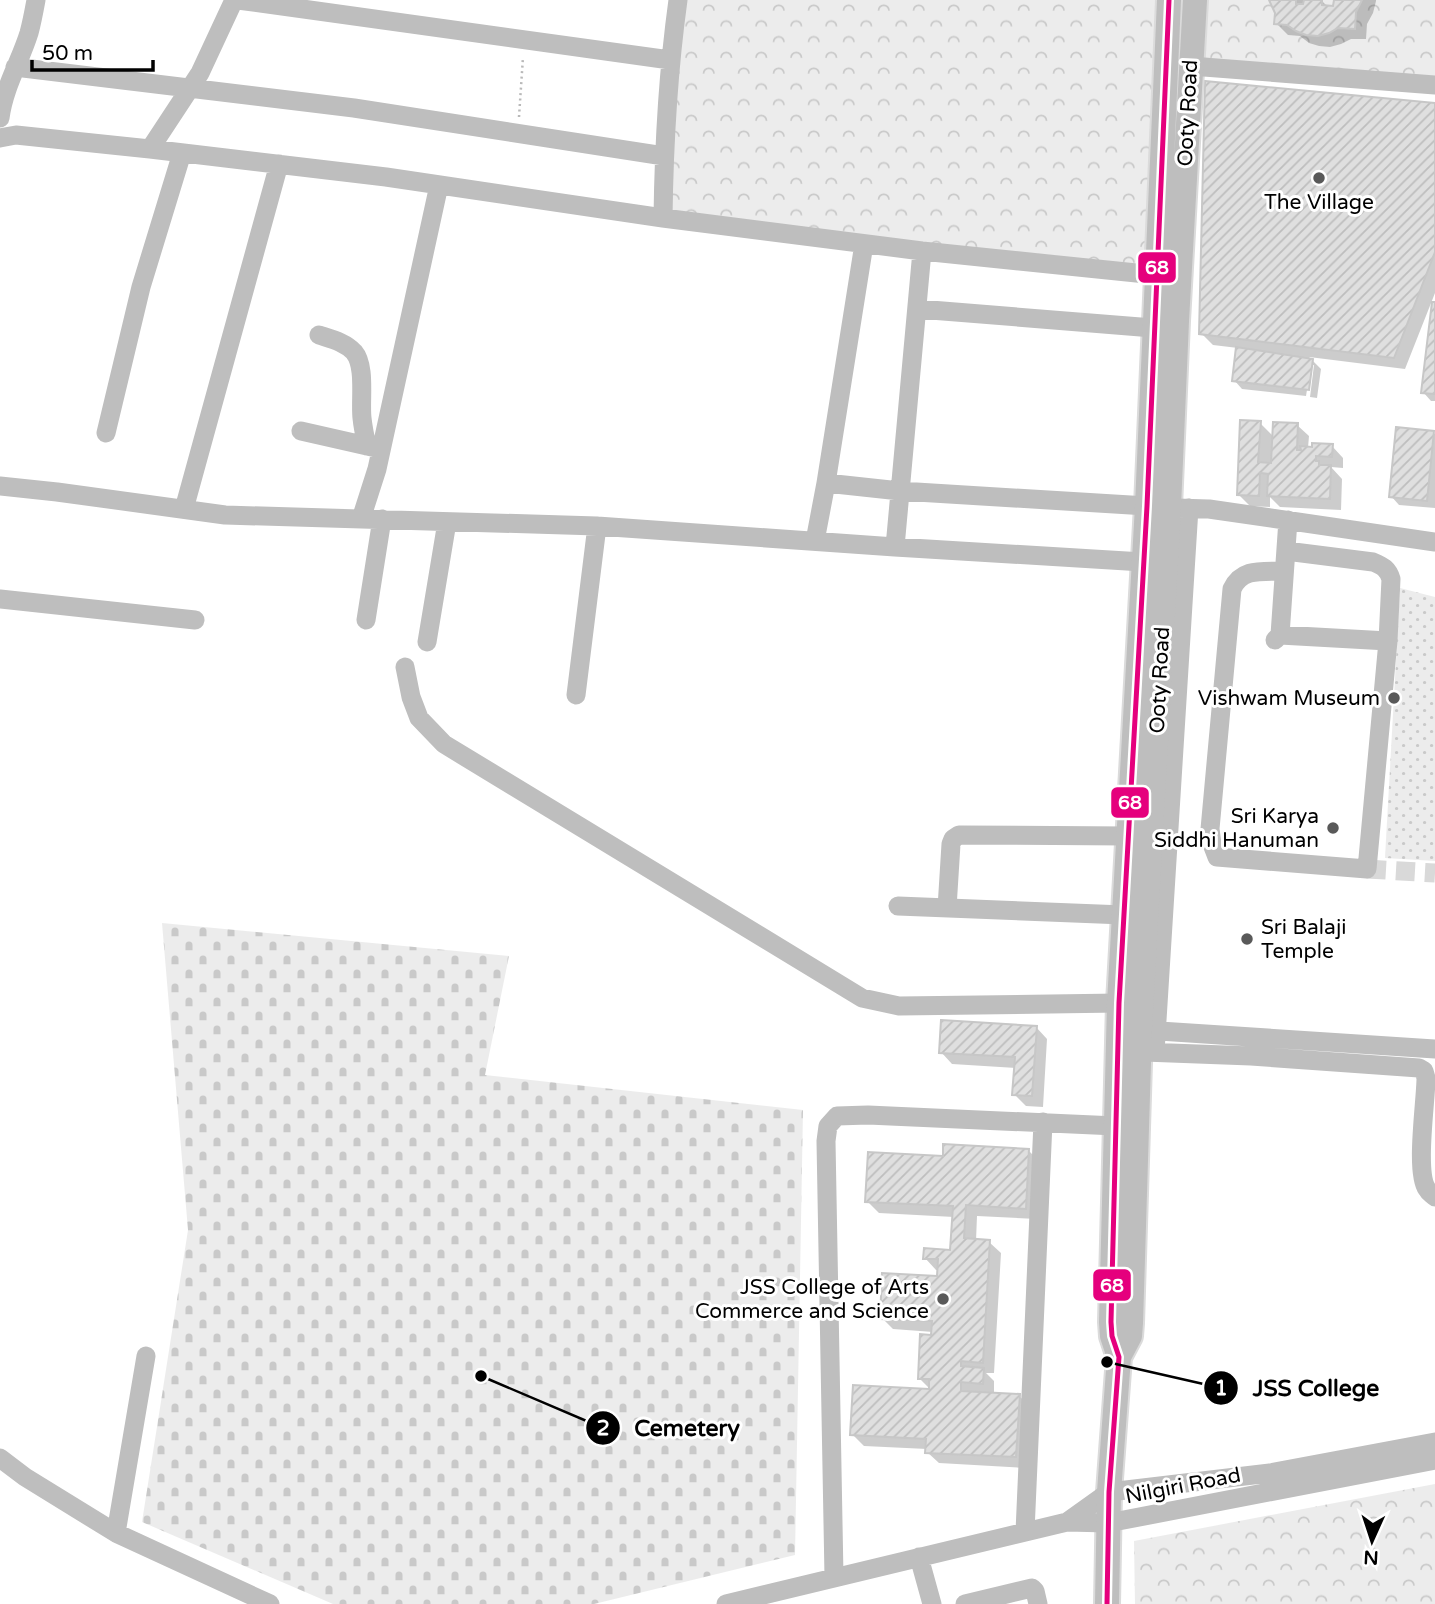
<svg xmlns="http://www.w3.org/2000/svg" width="1435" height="1604" font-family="'Varela Round',sans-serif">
<defs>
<pattern id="forest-crowns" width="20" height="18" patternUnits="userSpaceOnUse" patternTransform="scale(1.75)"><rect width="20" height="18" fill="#ececec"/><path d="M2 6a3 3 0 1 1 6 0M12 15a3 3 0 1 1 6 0" fill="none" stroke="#c9c9c9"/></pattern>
<pattern id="cemetery-stones" width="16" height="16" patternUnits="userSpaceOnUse" patternTransform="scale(1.75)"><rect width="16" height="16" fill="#ececec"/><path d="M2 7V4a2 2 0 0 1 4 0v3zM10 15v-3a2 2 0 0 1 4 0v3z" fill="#c9c9c9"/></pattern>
<pattern id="park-dots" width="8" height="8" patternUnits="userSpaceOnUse" patternTransform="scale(1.75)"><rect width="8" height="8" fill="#ececec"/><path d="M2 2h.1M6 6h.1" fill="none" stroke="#c9c9c9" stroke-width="1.8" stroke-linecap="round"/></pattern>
<pattern id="building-hatch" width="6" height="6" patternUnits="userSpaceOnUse" patternTransform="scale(1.75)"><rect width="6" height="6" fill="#dfdfdf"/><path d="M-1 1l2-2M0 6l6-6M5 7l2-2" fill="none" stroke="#bebebe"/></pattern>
</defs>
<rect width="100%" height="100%" fill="#fff"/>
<path fill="url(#forest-crowns)" d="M676,0H1172L1156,275L663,218Z
M1195,0H1435V82L1191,66Z
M1435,1484V1604H1135L1134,1541Z"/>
<path fill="url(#cemetery-stones)" d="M162,923L509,956L485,1075L803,1110L795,1555L594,1604H333L142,1522L188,1230Z"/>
<path fill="url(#park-dots)" d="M1400,588L1435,597V861L1385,858Z"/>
<path fill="#0003" d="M1271,0H1321L1328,7L1335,8L1336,0H1376V1L1373,13L1367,24L1366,39H1351L1341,44L1330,47L1319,46L1309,43L1300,36L1288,35L1276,23L1277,13Z
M1435,104V293L1405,369L1309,357L1321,369L1317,398L1310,397L1314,365H1311L1306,396L1242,389L1234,380L1238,348L1213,345L1201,333Z
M1435,304V401H1431L1423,392Z
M1260,423L1274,437L1297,425L1309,436L1308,448L1332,446L1343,458V468L1331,467L1342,479L1341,510L1280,507L1270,497V507L1250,506L1238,494Z
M1433,432L1435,434V508L1399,505L1391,496Z
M1036,1027L1047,1039L1043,1107L1026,1106L1014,1094L1016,1068L952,1064L941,1052Z
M1029,1151L1040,1162L1037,1219L977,1216L976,1241L989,1242L1001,1253L994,1373H986L994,1381V1394L1019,1396L1031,1407L1027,1468L939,1463L927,1452V1449L864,1446L852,1434L932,1391L919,1378L933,1332L893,1329L882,1318L938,1278L939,1270H936L925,1258L952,1252L954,1217L879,1213L867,1201L944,1158Z"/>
<path fill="url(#building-hatch)" stroke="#c7c7c7" stroke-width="2" d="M1269,0H1296V4H1303L1304,0H1322V5L1333,6L1334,0H1362L1356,12L1355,29L1338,28L1329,33L1318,36L1306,35L1296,31L1287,25L1274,24L1275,13Z
M1205,81L1435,103V252L1394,358L1199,334Z
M1432,302H1435V394L1421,393Z
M1236,347L1313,359L1309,390L1232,381Z
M1240,420L1261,421L1258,462L1271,463L1273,422L1298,423L1297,450H1301L1300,446L1312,447V443L1333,444L1332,457L1316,456V461H1319V465H1331L1330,499L1267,496L1268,474L1260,473L1259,496L1237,495Z
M1396,427L1434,431L1427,501L1389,497Z
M941,1020L1037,1026L1032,1096L1012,1095L1015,1057L939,1053Z
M943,1144L1029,1149L1026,1209L966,1205L964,1238L990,1240L983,1363L961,1361V1366L984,1368L983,1384L961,1382V1391L1020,1394L1016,1457L925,1453L926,1439L850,1435L853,1385L929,1389V1379H918L920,1334L931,1335L932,1321L880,1319L882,1273L937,1276L938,1259H923L924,1248L950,1250L953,1206L865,1202L868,1152L943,1156Z"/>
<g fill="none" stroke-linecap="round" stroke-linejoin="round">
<path stroke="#d9d9d9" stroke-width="19" stroke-dasharray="19 10" stroke-linecap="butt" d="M1367,869L1435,873"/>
<g stroke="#dbdbdb" stroke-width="28">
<path id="major" d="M1119,1357L1130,1336L1131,1323L1140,1030L1169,507L1177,321L1195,0
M1107,1604L1109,1492L1119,1357L1112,1336L1111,1322L1119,1003L1147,506L1169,0"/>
</g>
<path stroke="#b9b9b9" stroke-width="2.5" stroke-dasharray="2 3.5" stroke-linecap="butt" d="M519,117L523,57"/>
<path stroke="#bebebe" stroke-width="19" d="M238,0L670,60
M1191,66L1435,85
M15,67L354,108L664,156
M0,118C4,87 20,62 29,33C32,22 34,11 36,0
M0,138L16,135L150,149L386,177L663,218L922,251L1156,275L1169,277
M150,149L200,73L234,0
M663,218C664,144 668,72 678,0
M918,309L1153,328
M319,335C331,339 345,342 354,352C366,366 360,400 362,418C363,428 365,437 367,446
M301,431L376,448
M106,433L141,287L182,153
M826,483L900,491L1147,506
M0,486L57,492L225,515L597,526L895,547L1143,562
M1176,508L1209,509L1435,542
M184,509L279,164
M361,519L377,469L439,185
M815,541L826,483L864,244
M895,547L922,251
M1284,571C1264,572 1242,567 1232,589L1210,829L1212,844L1217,857L1367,869L1388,641L1391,579C1388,569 1383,566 1373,562L1286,551
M0,599L195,620
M366,620L382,519
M1280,635L1388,641
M1275,640L1280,635L1288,520
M427,642L447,522
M405,667L411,697L419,718L444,744L862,998L899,1006L1119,1003
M576,695L597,526
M898,906L1124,915
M947,908L951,844L953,839L959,835L1128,836
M1144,1030L1435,1049
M1144,1052L1251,1056L1419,1068L1424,1071L1426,1078C1426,1101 1415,1172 1427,1189C1429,1193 1432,1194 1435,1197
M1155,1052L1189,508
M0,1458L25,1477L116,1533L270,1604
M1067,1522L1109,1492L1270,1473L1435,1442
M1025,1532L1043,1122
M116,1533L146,1356
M919,1557L932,1604
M834,1577L826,1141L828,1126L837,1116L868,1115L1116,1126
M726,1604L1067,1522L1108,1523L1435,1460
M965,1604L1032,1588L1035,1591L1038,1604"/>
<use href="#major" stroke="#bebebe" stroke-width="24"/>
<g stroke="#fff" stroke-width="10">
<path id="bus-1" d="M1107,1604L1109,1492L1119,1357L1112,1336L1111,1322L1119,1003L1147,506L1169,0"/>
</g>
<use href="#bus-1" stroke="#e5007d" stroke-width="5"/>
</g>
<g fill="#595959" stroke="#fff" stroke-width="2.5">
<circle cx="1319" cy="178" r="7"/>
<circle cx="1394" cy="698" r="7"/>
<circle cx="1333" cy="828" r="7"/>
<circle cx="1247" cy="939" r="7"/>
<circle cx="943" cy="1299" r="7"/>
</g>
<g text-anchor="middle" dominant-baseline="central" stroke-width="6" stroke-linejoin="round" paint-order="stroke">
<g font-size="21" fill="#000" stroke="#fff">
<text transform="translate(1188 113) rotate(-87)">Ooty Road</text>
<text transform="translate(1160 680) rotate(-87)">Ooty Road</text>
<text transform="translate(1183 1486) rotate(-11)">Nilgiri Road</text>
</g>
<g font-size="21" fill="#000" stroke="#fff" text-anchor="end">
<text x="1319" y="202" text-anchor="middle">The Village</text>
<text x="1380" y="698">Vishwam Museum</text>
<text x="1319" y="816">Sri Karya<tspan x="1319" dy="24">Siddhi Hanuman</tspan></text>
<text x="1261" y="927" text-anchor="start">Sri Balaji<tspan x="1261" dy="24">Temple</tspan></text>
<text x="929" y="1287">JSS College of Arts<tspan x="929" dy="24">Commerce and Science</tspan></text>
</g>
</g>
<path fill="none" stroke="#000" stroke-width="2.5" d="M1107 1362L1221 1388M481 1376L603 1428"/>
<g fill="#000" stroke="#fff" stroke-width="2.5">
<circle cx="1107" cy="1362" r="7"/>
<circle cx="481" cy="1376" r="7"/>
<circle cx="1221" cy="1388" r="18"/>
<circle cx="603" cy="1428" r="18"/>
</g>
<g font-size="21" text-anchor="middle" font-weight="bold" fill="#fff">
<text x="1221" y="1395">1</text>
<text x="603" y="1435">2</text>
</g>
<g font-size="23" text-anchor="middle" font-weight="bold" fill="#000" stroke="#fff" stroke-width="6" stroke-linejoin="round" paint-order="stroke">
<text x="1316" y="1396">JSS College</text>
<text x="687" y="1436">Cemetery</text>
</g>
<g stroke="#fff" stroke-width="2.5">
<rect x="1137" y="251" width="40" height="33" rx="7" fill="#e5007d"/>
<rect x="1110" y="786" width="40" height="33" rx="7" fill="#e5007d"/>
<rect x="1092" y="1268" width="40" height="34" rx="7" fill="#e5007d"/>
</g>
<g font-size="19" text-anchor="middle" font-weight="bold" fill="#fff">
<text x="1157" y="274">68</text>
<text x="1130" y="809">68</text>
<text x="1112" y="1292">68</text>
</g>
<g transform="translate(1372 1541) rotate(183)" stroke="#ffffff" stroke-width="5" paint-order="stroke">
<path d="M0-5L12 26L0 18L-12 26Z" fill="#000000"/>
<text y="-10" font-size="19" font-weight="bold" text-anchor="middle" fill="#000000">N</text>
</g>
<path d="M32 60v10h121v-10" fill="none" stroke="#000000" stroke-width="3.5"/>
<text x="42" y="60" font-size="21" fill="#000000" stroke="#ffffff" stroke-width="5" paint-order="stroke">50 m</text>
</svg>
